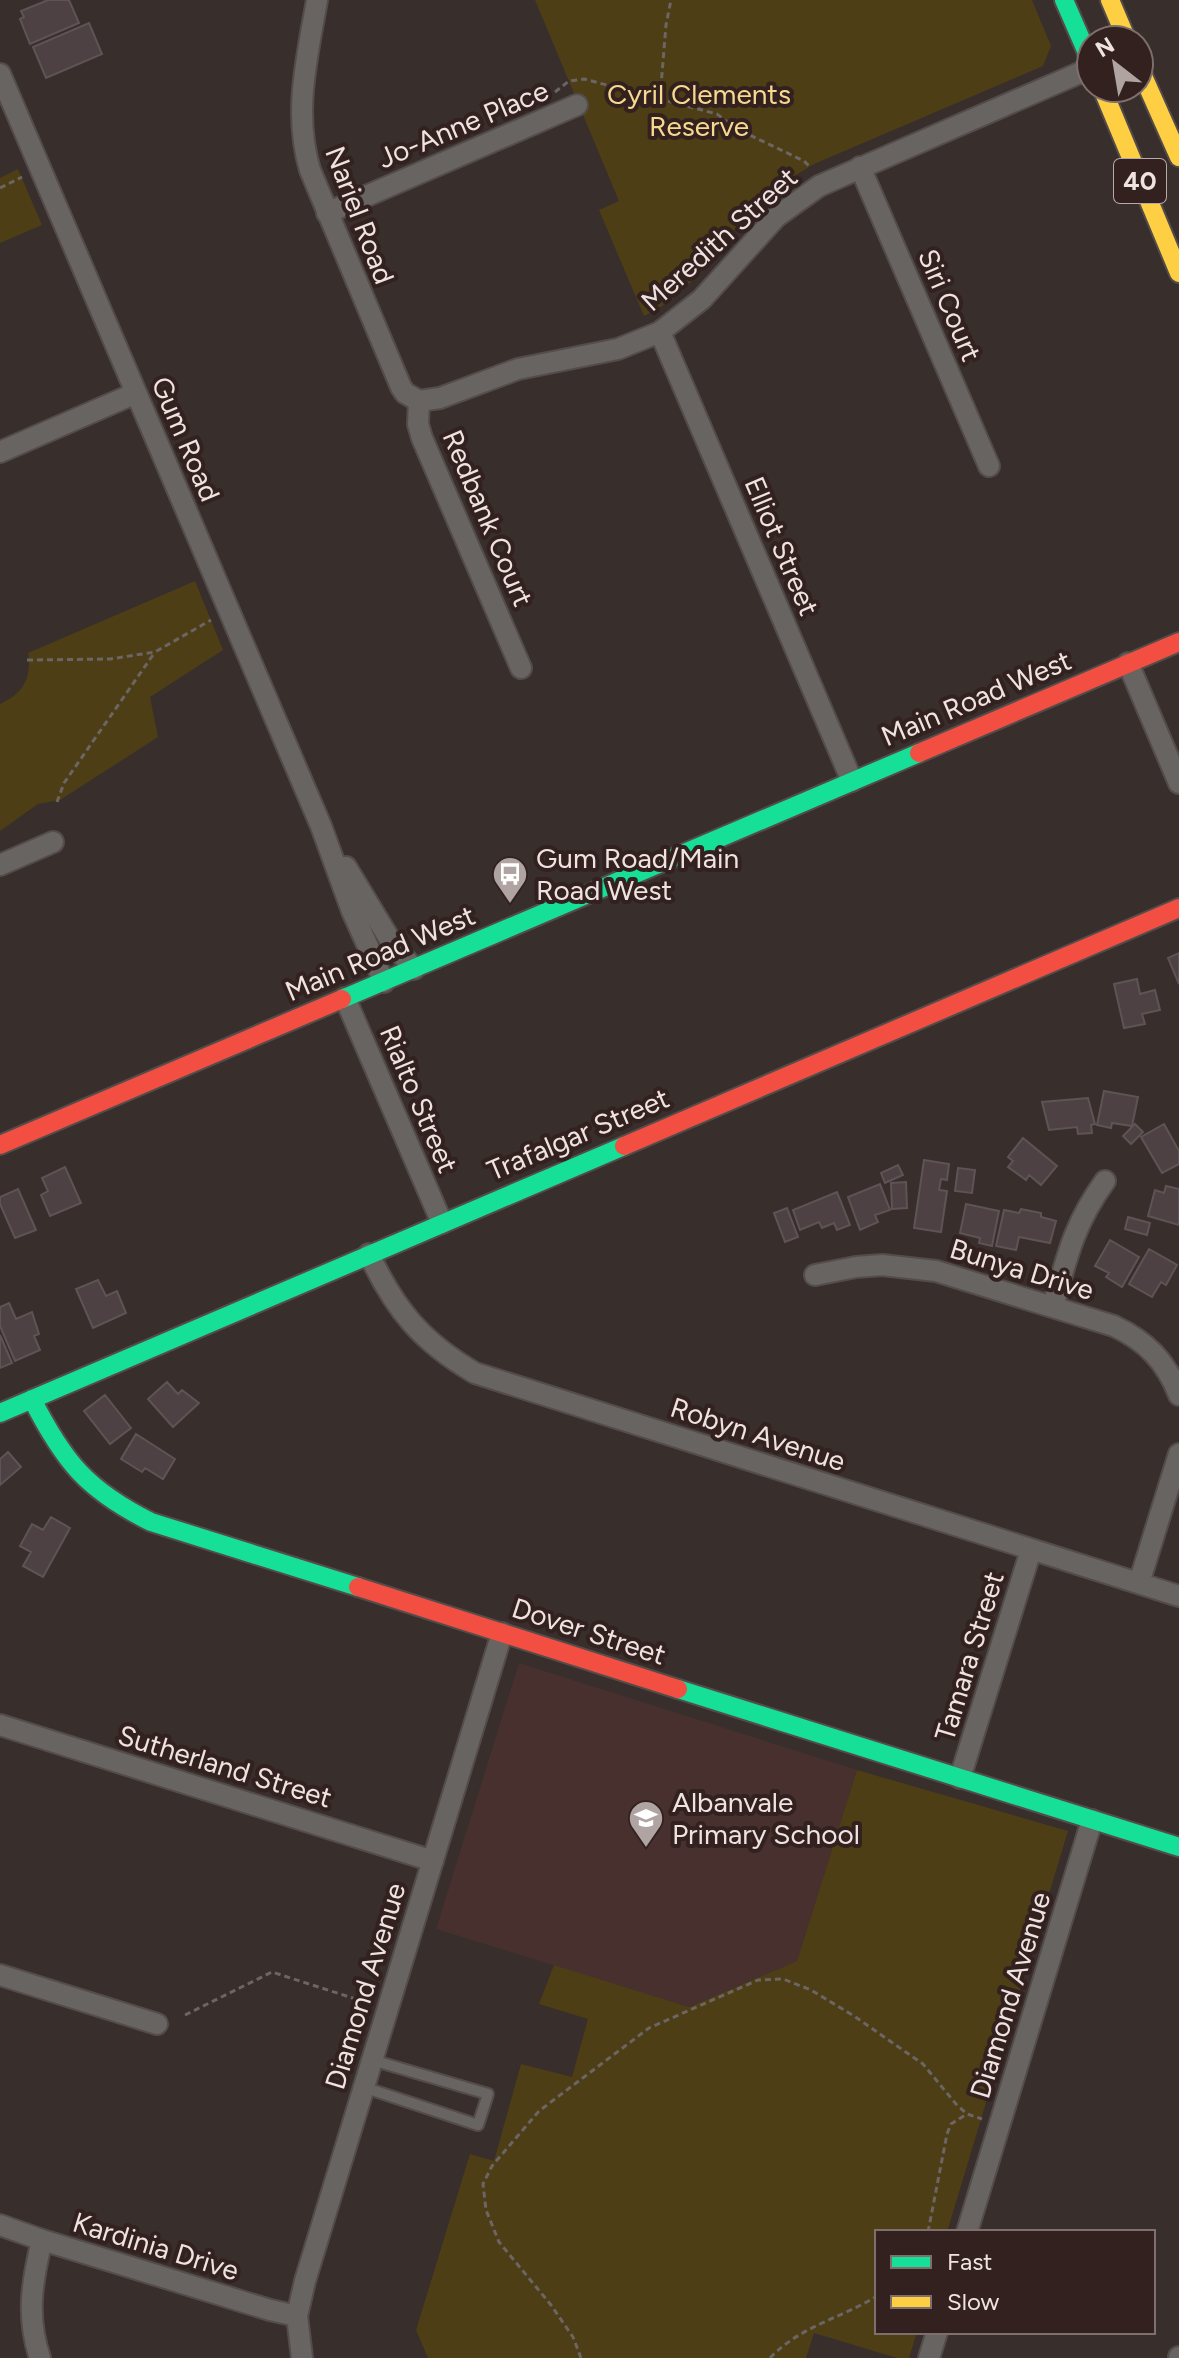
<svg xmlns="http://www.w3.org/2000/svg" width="1179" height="2358" font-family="Figtree,sans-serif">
<rect width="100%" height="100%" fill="#382e2c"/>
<path fill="#47302d" d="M519,1663L857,1770L797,1961L689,2007L436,1929Z"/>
<path fill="#4e3e15" d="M535,0H1032L1051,46L1043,66L814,164C794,176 775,188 758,204C717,242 698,291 644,316L599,210L619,201Z
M18,169L42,225L0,243V178Z
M195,581L223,650L150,697L158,737L60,800L38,804L0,831V704C23,694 32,678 28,653Z
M857,1770L1068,1831L947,2232H877V2332H917L909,2358H897L814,2333L806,2358H428L416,2330L470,2154L494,2161L521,2064L572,2077L588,2019L539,2004L554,1965L689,2007L797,1961Z"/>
<path fill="#4e4143" stroke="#5e5455" stroke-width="2" d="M48,0H69L79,23L30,44L20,19L24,17L21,11Z
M89,23L102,54L46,78L33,47Z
M1179,953V984L1168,958Z
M1137,979L1140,994L1155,990L1160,1010L1142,1014L1145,1024L1124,1028L1114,984Z
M1104,1091L1138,1097L1132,1126L1112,1123L1111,1128L1097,1125Z
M1088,1098L1095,1124L1091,1125L1092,1133L1078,1134L1077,1127L1049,1130L1042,1102Z
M1135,1124L1143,1132L1131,1144L1123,1136Z
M1164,1124L1179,1151V1164L1162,1173L1141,1137Z
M1023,1138L1057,1166L1041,1185L1029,1175L1026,1180L1008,1167L1013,1161L1008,1157Z
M924,1160L949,1164L947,1180L941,1179L939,1190L947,1191L941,1232L914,1228Z
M898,1165L903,1175L885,1183L881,1173Z
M65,1167L81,1203L50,1216L41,1195L48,1191L42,1178Z
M958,1168L975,1170L972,1193L955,1191Z
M906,1182L907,1208L892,1209L891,1183Z
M880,1184L890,1210L875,1215L878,1222L860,1230L848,1197Z
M1166,1186L1179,1189V1225L1148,1216L1155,1190L1164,1193Z
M18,1189L36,1230L15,1238L0,1204V1197Z
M837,1192L850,1225L837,1230L834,1223L822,1228L819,1222L800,1230L793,1210Z
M966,1204L999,1211L992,1246L979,1243L980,1238L960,1233Z
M787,1208L798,1237L785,1242L774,1213Z
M1021,1209L1041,1213V1217L1056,1221L1050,1243L1019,1237L1016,1250L996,1246L1004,1210L1019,1213Z
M1128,1217L1150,1223L1147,1235L1125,1229Z
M1110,1240L1139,1257L1122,1287L1106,1277L1109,1273L1095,1266Z
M1149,1249L1177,1265L1166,1285L1161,1282L1152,1297L1129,1284Z
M98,1280L106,1296L117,1291L126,1313L93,1328L76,1289Z
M9,1303L16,1319L32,1312L39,1334L34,1336L40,1350L15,1361L0,1326V1307Z
M0,1335L12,1363L0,1368Z
M167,1382L178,1394L182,1390L199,1403L173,1427L148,1399Z
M105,1395L131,1428L110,1444L84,1411Z
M136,1434L175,1459L163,1479L145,1468L142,1472L121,1459Z
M8,1452L21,1467L0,1485V1459Z
M51,1517L70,1528L43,1577L23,1566L31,1552L20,1546L32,1524L43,1530Z"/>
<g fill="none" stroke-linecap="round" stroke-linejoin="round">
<g stroke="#544c4a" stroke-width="14">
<path id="lane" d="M363,2087L478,2125L488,2094L372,2060"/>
</g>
<g stroke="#544c4a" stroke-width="24">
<path id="street" d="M317,0C307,58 293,113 310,170L401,387L405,393L419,401L418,424L422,438L521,668
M0,74L321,826L352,911L384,982
M860,167L989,466
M327,213L577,105
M660,332L852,781
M419,401L440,398L518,369L618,349L660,332L702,299L776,217L819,186L1091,68
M0,452L136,393
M1128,663L1179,783
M0,865L53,842
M346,867L392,943L414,969
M345,998L442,1223
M369,1254C395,1310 422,1342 475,1373L1179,1596
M815,1275L856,1267L882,1265L936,1271L1114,1326C1146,1341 1166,1361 1179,1395
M1053,1307C1067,1256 1074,1224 1105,1181
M1139,1583L1179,1454
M0,1725L433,1861
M960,1778L1031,1550
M0,1975L157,2024
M0,2225L42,2240L270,2310L297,2316
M967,2232L1092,1820
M40,2358C26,2317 32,2281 42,2240
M302,2358L297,2316L305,2281L502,1633
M929,2358L937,2332
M1179,2358V2357"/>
</g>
<g stroke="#544c4a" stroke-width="22">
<path id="fast" d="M1064,0L1091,62
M342,999L919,753
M32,1399C64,1462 87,1490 151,1522L358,1587
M0,1413L624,1146
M678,1689L1179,1847"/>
</g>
<g stroke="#544c4a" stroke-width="22">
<path id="slow" d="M1110,0L1127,40
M1139,67L1179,157
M1102,88L1179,273"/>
</g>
<g stroke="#544c4a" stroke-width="22">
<path id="jam" d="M919,753L1179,642
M0,1145L342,999
M624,1146L1179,908
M358,1587L678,1689"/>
</g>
<path stroke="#6b6564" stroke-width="3" stroke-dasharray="6 4" stroke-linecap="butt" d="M555,92L569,81L584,79L717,114L735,128L804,161L810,167
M660,98L666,25L671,0
M0,188L22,177
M27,660L110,659L155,652L211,620
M57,802L64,783L155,652
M185,2015L272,1972L368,2003
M928,2232L947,2134L951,2124L967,2114
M581,2358L573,2337L551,2305L499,2242L486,2210L483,2184L492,2166L539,2111L649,2028L758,1980L783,1979L811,1990L854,2016L923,2064L956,2104L967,2114L982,2119
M770,2358C802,2325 840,2319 877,2296"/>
<use href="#lane" stroke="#686462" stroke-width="10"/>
<use href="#street" stroke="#686462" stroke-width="20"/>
<use href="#fast" stroke="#16e098" stroke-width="18"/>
<use href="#slow" stroke="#ffcf43" stroke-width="18"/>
<use href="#jam" stroke="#f24e42" stroke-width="18"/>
</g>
<defs>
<g id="bus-pin" transform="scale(1.8)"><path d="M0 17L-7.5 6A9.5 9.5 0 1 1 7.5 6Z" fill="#afa4a2" stroke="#32211f"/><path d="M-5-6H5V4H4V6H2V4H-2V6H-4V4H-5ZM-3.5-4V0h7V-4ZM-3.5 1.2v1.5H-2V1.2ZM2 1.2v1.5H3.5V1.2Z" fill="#fff"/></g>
<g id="school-pin" transform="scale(1.8)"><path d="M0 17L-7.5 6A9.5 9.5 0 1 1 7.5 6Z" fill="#afa4a2" stroke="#32211f"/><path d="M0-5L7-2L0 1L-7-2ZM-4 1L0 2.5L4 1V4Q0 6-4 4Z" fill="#fff"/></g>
</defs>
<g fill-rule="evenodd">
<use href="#bus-pin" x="510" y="874"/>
<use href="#school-pin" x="646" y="1818"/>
</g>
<g text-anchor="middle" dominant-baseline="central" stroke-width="8" stroke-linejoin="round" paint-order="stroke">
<rect fill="#32211f" stroke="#b6a9a7" stroke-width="2" x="1114" y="159" width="52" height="44" rx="6"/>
<g font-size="26" font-weight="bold" fill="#efe3e1">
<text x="1140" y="181">40</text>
</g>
<g font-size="28" fill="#f6d88e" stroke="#32211f">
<text x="699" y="94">Cyril Clements<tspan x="699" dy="32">Reserve</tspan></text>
</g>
<g font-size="28" fill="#efe3e1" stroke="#32211f">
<text transform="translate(463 124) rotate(-23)">Jo-Anne Place</text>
<text transform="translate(360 215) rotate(69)">Nariel Road</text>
<text transform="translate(719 239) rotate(-42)">Meredith Street</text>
<text transform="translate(950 305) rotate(67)">Siri Court</text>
<text transform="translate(186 439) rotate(67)">Gum Road</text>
<text transform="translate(488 518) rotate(67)">Redbank Court</text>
<text transform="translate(782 546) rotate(67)">Elliot Street</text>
<text transform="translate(976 698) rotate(-23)">Main Road West</text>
<text transform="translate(380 953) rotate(-23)">Main Road West</text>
<text transform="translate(419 1099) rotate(67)">Rialto Street</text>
<text transform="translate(578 1134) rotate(-23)">Trafalgar Street</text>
<text transform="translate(1022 1269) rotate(17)">Bunya Drive</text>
<text transform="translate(758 1434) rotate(18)">Robyn Avenue</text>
<text transform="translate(589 1631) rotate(18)">Dover Street</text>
<text transform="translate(969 1656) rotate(-73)">Tamara Street</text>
<text transform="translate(225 1766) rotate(17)">Sutherland Street</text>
<text transform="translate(365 1986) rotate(-73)">Diamond Avenue</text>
<text transform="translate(1010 1995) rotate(-73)">Diamond Avenue</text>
<text transform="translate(156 2246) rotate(17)">Kardinia Drive</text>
</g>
<g font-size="28" fill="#efe3e1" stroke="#32211f" text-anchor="start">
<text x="536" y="858">Gum Road/Main<tspan x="536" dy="32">Road West</tspan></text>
<text x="672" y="1802">Albanvale<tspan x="672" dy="32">Primary School</tspan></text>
</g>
</g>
<rect x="875" y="2230" width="280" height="104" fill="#32211f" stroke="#7e6f6d" stroke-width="2"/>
<rect x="891" y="2256" width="40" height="12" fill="#16e098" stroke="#7e6f6d" stroke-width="2"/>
<text x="947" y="2270" font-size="24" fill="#efe3e1">Fast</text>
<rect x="891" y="2296" width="40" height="12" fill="#ffcf43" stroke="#7e6f6d" stroke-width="2"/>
<text x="947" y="2310" font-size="24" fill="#efe3e1">Slow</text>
<g transform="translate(1115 64) rotate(329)"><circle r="38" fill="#32211f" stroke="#7e6f6d" stroke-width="2"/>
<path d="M0-6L14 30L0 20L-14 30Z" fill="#afa4a2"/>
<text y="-12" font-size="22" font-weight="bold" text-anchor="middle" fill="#efe3e1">N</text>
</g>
</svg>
